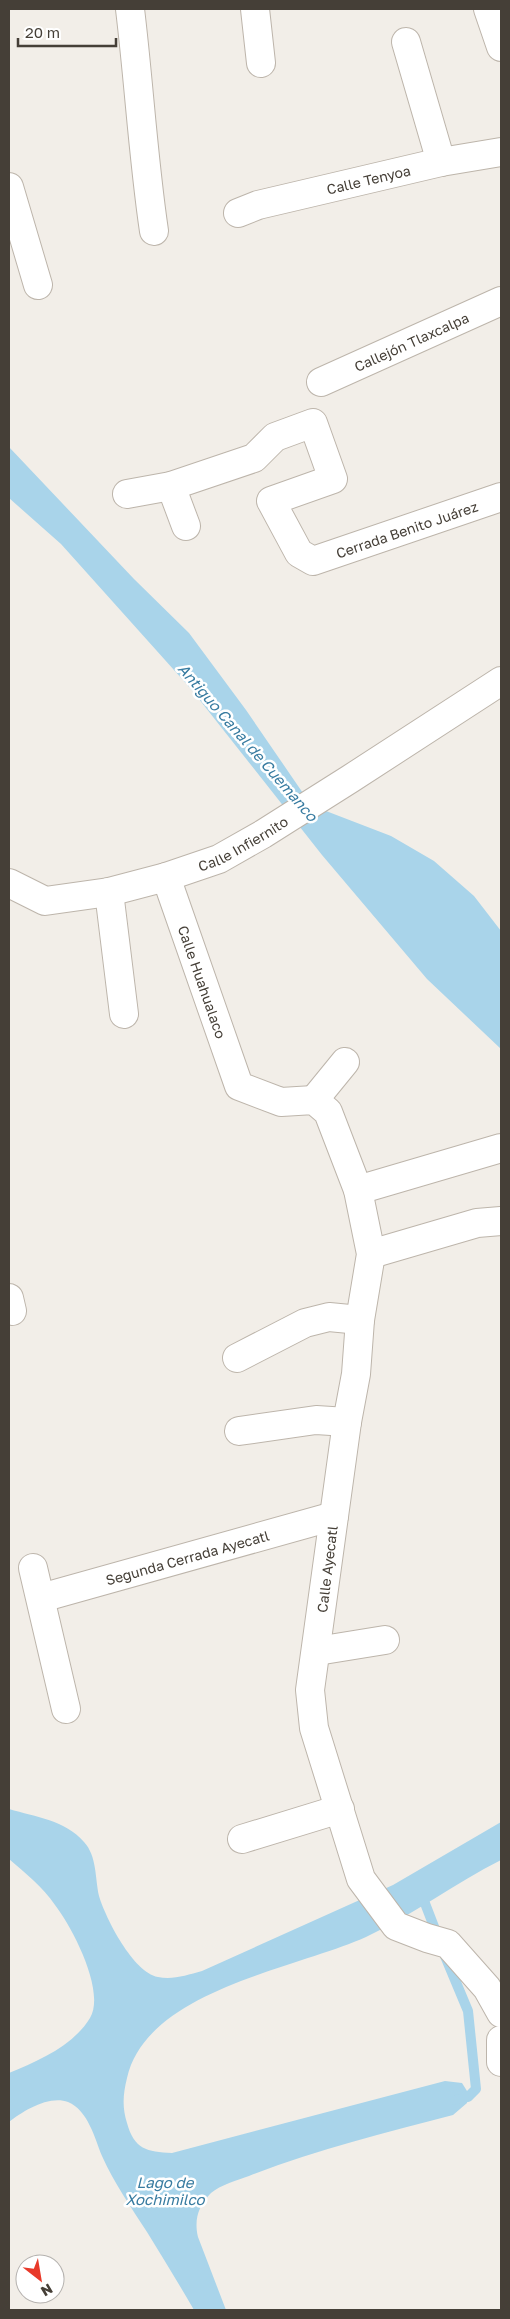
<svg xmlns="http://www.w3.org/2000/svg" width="510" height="2319" font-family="'Golos Text',sans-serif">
<rect width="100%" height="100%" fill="#f2eee8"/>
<path fill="#a9d4ea" d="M9,447L134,579L189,633L246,710L307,799L326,811L391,836L434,861L474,896L501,931V1049L427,979L322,855L191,689L61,544L9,498Z
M9,1809C36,1817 65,1820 84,1842C97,1856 95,1878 99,1896C106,1919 133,1972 158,1977C173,1980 187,1975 202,1971L393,1885L501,1822V1860C455,1883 413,1915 366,1937C295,1969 147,1990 127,2078C123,2094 122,2107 127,2123C134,2149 147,2152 172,2153L445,2081L462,2083L467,2091V2103L453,2115C385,2133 315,2150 249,2176C238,2180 220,2185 211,2193C198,2206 194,2220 198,2237L226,2310H194C179,2284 163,2258 147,2232C131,2207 114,2183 102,2156C95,2139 88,2110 68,2102C49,2095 23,2111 9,2122V2073C38,2061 73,2046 90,2018C106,1991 72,1927 55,1905C43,1887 25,1873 9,1859Z"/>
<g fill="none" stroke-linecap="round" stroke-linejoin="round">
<path stroke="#a9d4ea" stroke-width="10" d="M421,1893L438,1937
M445,1956L468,2011L476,2089L468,2097L455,2100"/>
<g stroke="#bdb5ab" stroke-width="30">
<g id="minor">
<path d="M130,9C139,83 143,157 154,231"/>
<path d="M255,9L261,63"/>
<path d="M488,9L501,47"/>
<path d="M406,42L441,162"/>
<path d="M9,187L38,285"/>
<path id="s1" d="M238,213L258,205L441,162L501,152"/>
<path id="s2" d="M321,382L501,301"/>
<path d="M171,486L186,526"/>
<path id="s3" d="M127,494L171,486L254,458L275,437L313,423L333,479L271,501L299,553L313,561L501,497"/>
<path id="s4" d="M166,877L239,1086L281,1102L314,1100L328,1112L358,1190L371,1254L360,1320L356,1374L347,1422L310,1690L314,1728L361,1879L396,1926L427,1938L448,1944L487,1988L501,2013"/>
<path id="s5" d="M9,883L45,901L109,892L166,877L219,859L263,834L350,779L501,681"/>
<path d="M109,892L124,1014"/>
<path d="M314,1100L345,1062"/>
<path d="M358,1190L501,1148"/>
<path d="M371,1254L477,1223L501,1221"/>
<path d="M9,1298L12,1311"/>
<path d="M237,1358L305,1323L329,1317L360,1320"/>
<path d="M239,1431L316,1420L347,1422"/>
<path d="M33,1568L66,1709"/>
<path id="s6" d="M41,1598L334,1516"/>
<path d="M317,1651L385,1640"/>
<path d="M242,1839L340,1809"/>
<path d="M501,2040V2062"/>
</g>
</g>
<use href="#minor" stroke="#fff" stroke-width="28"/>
</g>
<g text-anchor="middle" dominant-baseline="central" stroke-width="5" stroke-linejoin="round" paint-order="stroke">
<g font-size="14" fill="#453f37" stroke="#fff">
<text stroke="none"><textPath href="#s1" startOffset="135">Calle Tenyoa</textPath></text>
<text stroke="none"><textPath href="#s2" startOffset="99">Callejón Tlaxcalpa</textPath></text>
<text stroke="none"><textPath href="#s3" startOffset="502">Cerrada Benito Juárez</textPath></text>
<text stroke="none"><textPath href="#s5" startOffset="248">Calle Infiernito</textPath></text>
<text stroke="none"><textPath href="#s4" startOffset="111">Calle Huahualaco</textPath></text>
<text stroke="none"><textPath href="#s6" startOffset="152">Segunda Cerrada Ayecatl</textPath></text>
<text transform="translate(327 1569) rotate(-83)">Calle Ayecatl</text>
</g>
<g font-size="15" font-style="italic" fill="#377ba0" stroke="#fff">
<text transform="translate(248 742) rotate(49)">Antiguo Canal de Cuemanco</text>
<text x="165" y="2182">Lago de<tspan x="165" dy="17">Xochimilco</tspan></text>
</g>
</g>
<rect width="510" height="2319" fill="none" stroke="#453f37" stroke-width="20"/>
<g transform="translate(40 2279) rotate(149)"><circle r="24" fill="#ffffff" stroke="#b5b2af"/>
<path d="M0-4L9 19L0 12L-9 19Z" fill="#e83929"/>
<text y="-8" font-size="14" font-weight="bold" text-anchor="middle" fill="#453f37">N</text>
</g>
<path d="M18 38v8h98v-8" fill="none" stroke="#453f37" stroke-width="2.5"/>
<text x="25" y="38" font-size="15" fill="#453f37" stroke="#ffffff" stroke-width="4" paint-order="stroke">20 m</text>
</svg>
